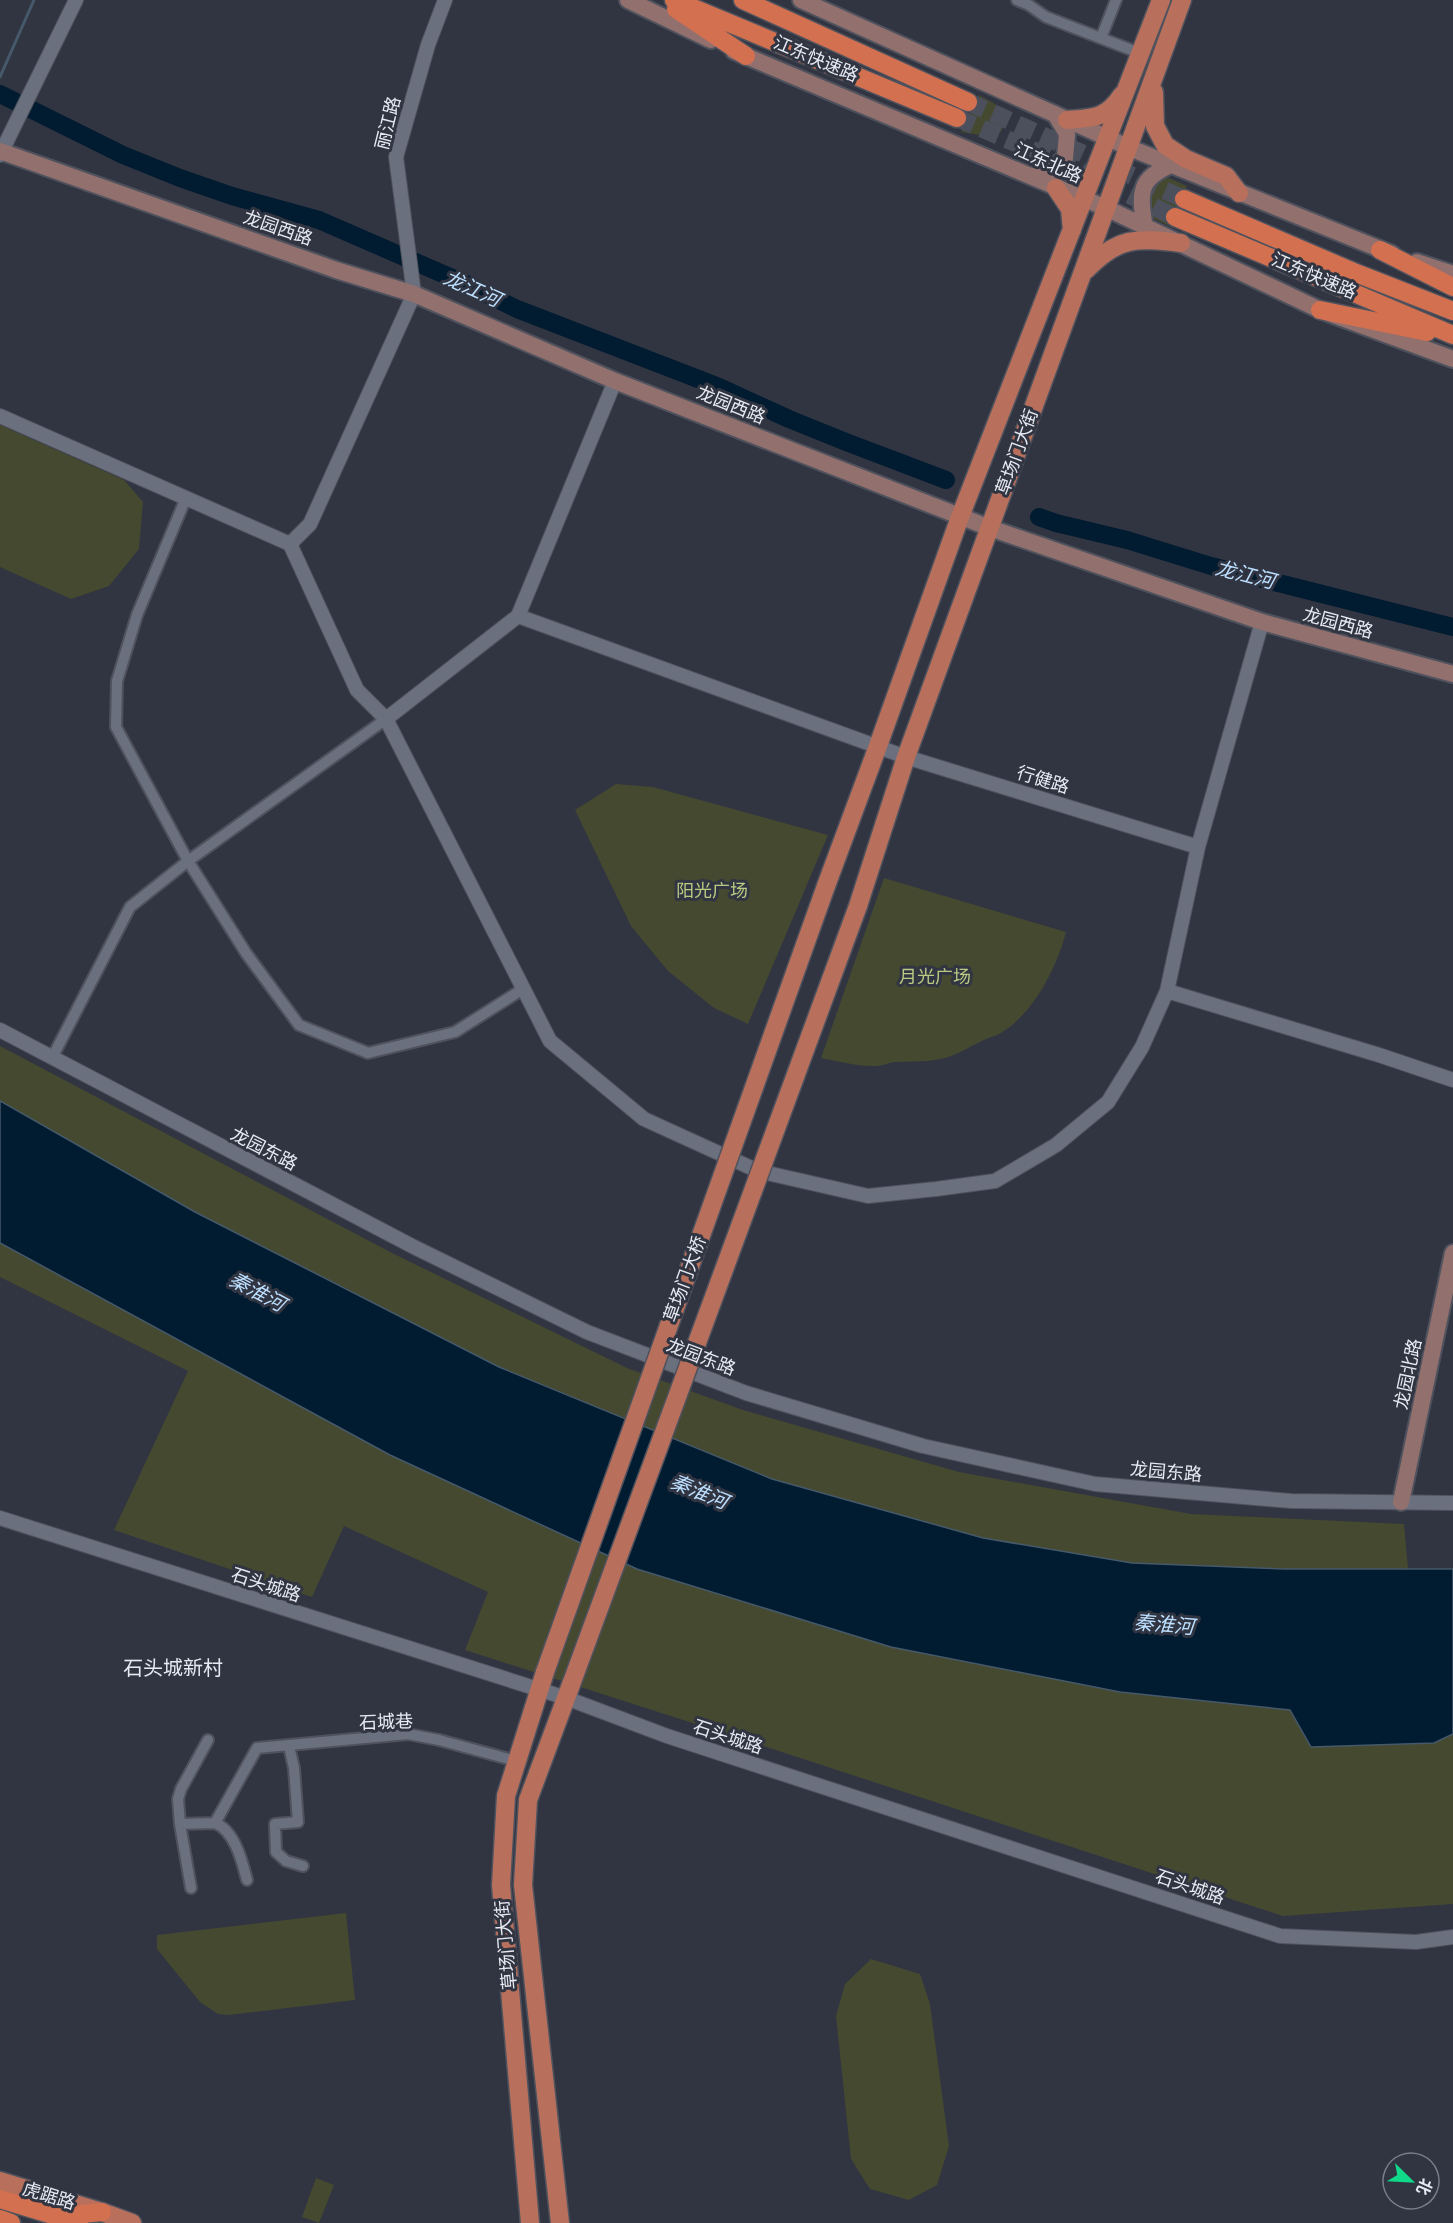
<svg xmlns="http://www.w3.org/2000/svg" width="1453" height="2223" font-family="'Nunito Sans','Noto Sans SC',sans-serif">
<rect width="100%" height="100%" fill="#313542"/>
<path fill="#444930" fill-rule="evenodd" d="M979,95C996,105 1012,109 1001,132L985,136L961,132Z
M1169,178L1187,186L1169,226L1152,218L1145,193C1150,184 1159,179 1169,178Z
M0,425L124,480L143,502L139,549L109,586L71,599L0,567Z
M616,784L653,787L828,835L748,1024L714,1008L668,971L631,926L575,810Z
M884,878L1066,932C1057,968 1032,1016 999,1034C993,1037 987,1038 982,1041C967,1048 956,1056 940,1059C924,1063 909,1061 894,1062C888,1063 882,1066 876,1066C858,1067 838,1061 821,1058Z
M0,1046L392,1253L627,1368L743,1410L959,1472L1191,1514L1404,1524L1408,1568L1291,1710L1434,1743L1453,1734V1904L1283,1916L736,1737L465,1650L488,1592L344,1526L312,1597L114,1530L188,1371L0,1277ZM914,1651L1273,1708L1120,1692Z
M346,1913L355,2000L229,2015L218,2014L200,2002L157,1949V1935Z
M871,1959L920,1974L930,2004L949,2146L937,2185L909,2200L870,2189L851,2159L836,2016L845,1984Z
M316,2178L334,2185L319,2223L302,2217Z"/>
<path fill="#011b30" stroke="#46596a" stroke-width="1.5" d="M0,1101L195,1212L499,1367L772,1479L983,1538L1132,1563L1284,1569H1453V1734L1434,1743L1311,1747L1290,1710L1120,1692L891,1647L637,1569L390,1455L0,1243Z"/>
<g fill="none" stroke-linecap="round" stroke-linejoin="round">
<path stroke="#46596a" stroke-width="3" d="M0,77L34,0"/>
<path stroke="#011b30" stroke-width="18" d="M0,94L123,155L180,178L232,196L319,220L466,284L517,309L719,387L789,419L846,442L946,480
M1039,517L1056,523L1127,540L1211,566L1453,627"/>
<path stroke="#4c505c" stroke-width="18" stroke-dasharray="18 9" stroke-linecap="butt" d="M968,102L1184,199
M957,118L1072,167L1175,217"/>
<g stroke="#4f525d" stroke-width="14">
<path id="minor" d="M1017,0L1029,5L1046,17L1142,54
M1101,38L1116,0
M186,498L137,615L117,681L116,727L188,861L246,953L299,1025L368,1053L455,1032L523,989
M52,1058L130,907L188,861L386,719
M289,1746L294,1768L298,1822L275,1824L276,1852L286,1861L303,1866
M180,1824L178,1799L181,1789L208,1740
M247,1880C242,1861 235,1831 215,1823L257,1748L408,1734L439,1740L516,1761
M191,1888L180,1824L215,1823"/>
</g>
<g stroke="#4f525d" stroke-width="16">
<path id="tertiary" d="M0,155L76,0
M0,416L290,544L357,690L386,719L550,1041L644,1119L758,1171L868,1196L936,1189L995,1181L1056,1145L1108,1102L1142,1047L1167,991L1198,847L1262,622
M290,544L310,524L414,294L396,157L428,45L445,0
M518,616L906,757L1198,847
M386,719L518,616L615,381
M1167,991L1379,1055L1453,1080
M0,1030L414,1247L587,1332L746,1393L923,1446L1095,1484L1291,1501L1453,1503
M0,1518L566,1698L667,1736L1280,1936L1416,1942L1453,1937"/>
</g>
<g stroke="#4f525d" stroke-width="20">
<path id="secondary" d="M628,0L711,40
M801,0L1130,148L1392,254
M734,51L1106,208L1320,310L1453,359
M0,151L336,270L414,294L615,381L990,528L1262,622L1453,674
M1032,176L1049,171L1065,158L1067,134L1055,114
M1145,228C1139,192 1138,179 1173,164
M1417,262L1453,274
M1401,1502L1453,1253"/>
</g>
<g stroke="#4f525d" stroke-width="21">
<path id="primary" d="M1154,92L1155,126L1165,145L1186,159L1226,176L1239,193
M1067,120C1093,118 1106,119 1122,95
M1056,188L1070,209L1072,230
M1086,270C1119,236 1136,238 1181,243
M826,886L878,746L960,517L1161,0
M858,906L906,757L1182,0
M0,2181L102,2212L132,2223
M530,2223L501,1885L506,1796L545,1672
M560,2223L523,1885L528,1800L572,1682"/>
</g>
<g stroke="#4f525d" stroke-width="21">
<path id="trunk" d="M674,0L957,118
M743,0L968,102
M676,9L746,56
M1184,199L1356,273L1453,311
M1175,217L1453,335
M1380,250L1453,287
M1320,310L1427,332
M0,2199L79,2223
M63,2216L102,2212
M0,2219L11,2223"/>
</g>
<use href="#minor" stroke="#6b707f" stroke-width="10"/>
<use href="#tertiary" stroke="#6b707f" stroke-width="14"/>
<use href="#secondary" stroke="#91706e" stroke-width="16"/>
<use href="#primary" stroke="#b8705c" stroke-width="18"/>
<use href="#trunk" stroke="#d27050" stroke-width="18"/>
<g stroke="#4f525d" stroke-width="21" stroke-linecap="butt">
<path id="primary-bridge" d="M545,1672L826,886
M572,1682L858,906"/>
</g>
<use href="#primary-bridge" stroke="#b8705c" stroke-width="18"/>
</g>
<g text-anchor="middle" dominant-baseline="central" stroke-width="6" stroke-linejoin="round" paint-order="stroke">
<g font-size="18" fill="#e7eaf2" stroke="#313542">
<text transform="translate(816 59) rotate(23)">江东快速路</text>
<text transform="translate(388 123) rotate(-76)">丽江路</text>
<text transform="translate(1048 163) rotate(24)">江东北路</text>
<text transform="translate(278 228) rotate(19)">龙园西路</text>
<text transform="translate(1314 276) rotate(23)">江东快速路</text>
<text transform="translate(731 405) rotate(22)">龙园西路</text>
<text transform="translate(1017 452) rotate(-70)">草场门大街</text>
<text transform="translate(1338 623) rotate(15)">龙园西路</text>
<text transform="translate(1043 780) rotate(17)">行健路</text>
<text transform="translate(264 1149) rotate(27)">龙园东路</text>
<text transform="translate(685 1279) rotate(-70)">草场门大桥</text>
<text transform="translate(701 1357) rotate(21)">龙园东路</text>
<text transform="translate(1408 1374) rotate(-78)">龙园北路</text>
<text transform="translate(1166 1472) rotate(5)">龙园东路</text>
<text transform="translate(266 1585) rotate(18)">石头城路</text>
<text transform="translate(386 1722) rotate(-2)">石城巷</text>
<text transform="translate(728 1737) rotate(18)">石头城路</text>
<text transform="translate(1190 1887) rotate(19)">石头城路</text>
<text transform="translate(506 1945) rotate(-95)">草场门大街</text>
<text transform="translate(49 2196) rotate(17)">虎踞路</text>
</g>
<g font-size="18" fill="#bbc981" stroke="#313542">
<text x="712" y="891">阳光广场</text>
<text x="935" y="977">月光广场</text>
</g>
<g font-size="20" font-style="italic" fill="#bcdfff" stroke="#313542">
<text transform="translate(472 289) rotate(24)">龙江河</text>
<text transform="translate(1245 575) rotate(14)">龙江河</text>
<text transform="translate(257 1292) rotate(28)">秦淮河</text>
<text transform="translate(699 1492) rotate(22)">秦淮河</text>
<text transform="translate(1164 1625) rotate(5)">秦淮河</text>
</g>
<g font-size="20" fill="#e7eaf2" stroke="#313542">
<text x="173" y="1668">石头城新村</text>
</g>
</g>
<g transform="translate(1411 2181) rotate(114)"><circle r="28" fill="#313542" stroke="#7a7d88" stroke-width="1.5"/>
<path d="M0-4.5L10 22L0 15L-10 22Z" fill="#10d98a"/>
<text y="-9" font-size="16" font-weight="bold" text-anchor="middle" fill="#e7eaf2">北</text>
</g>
</svg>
